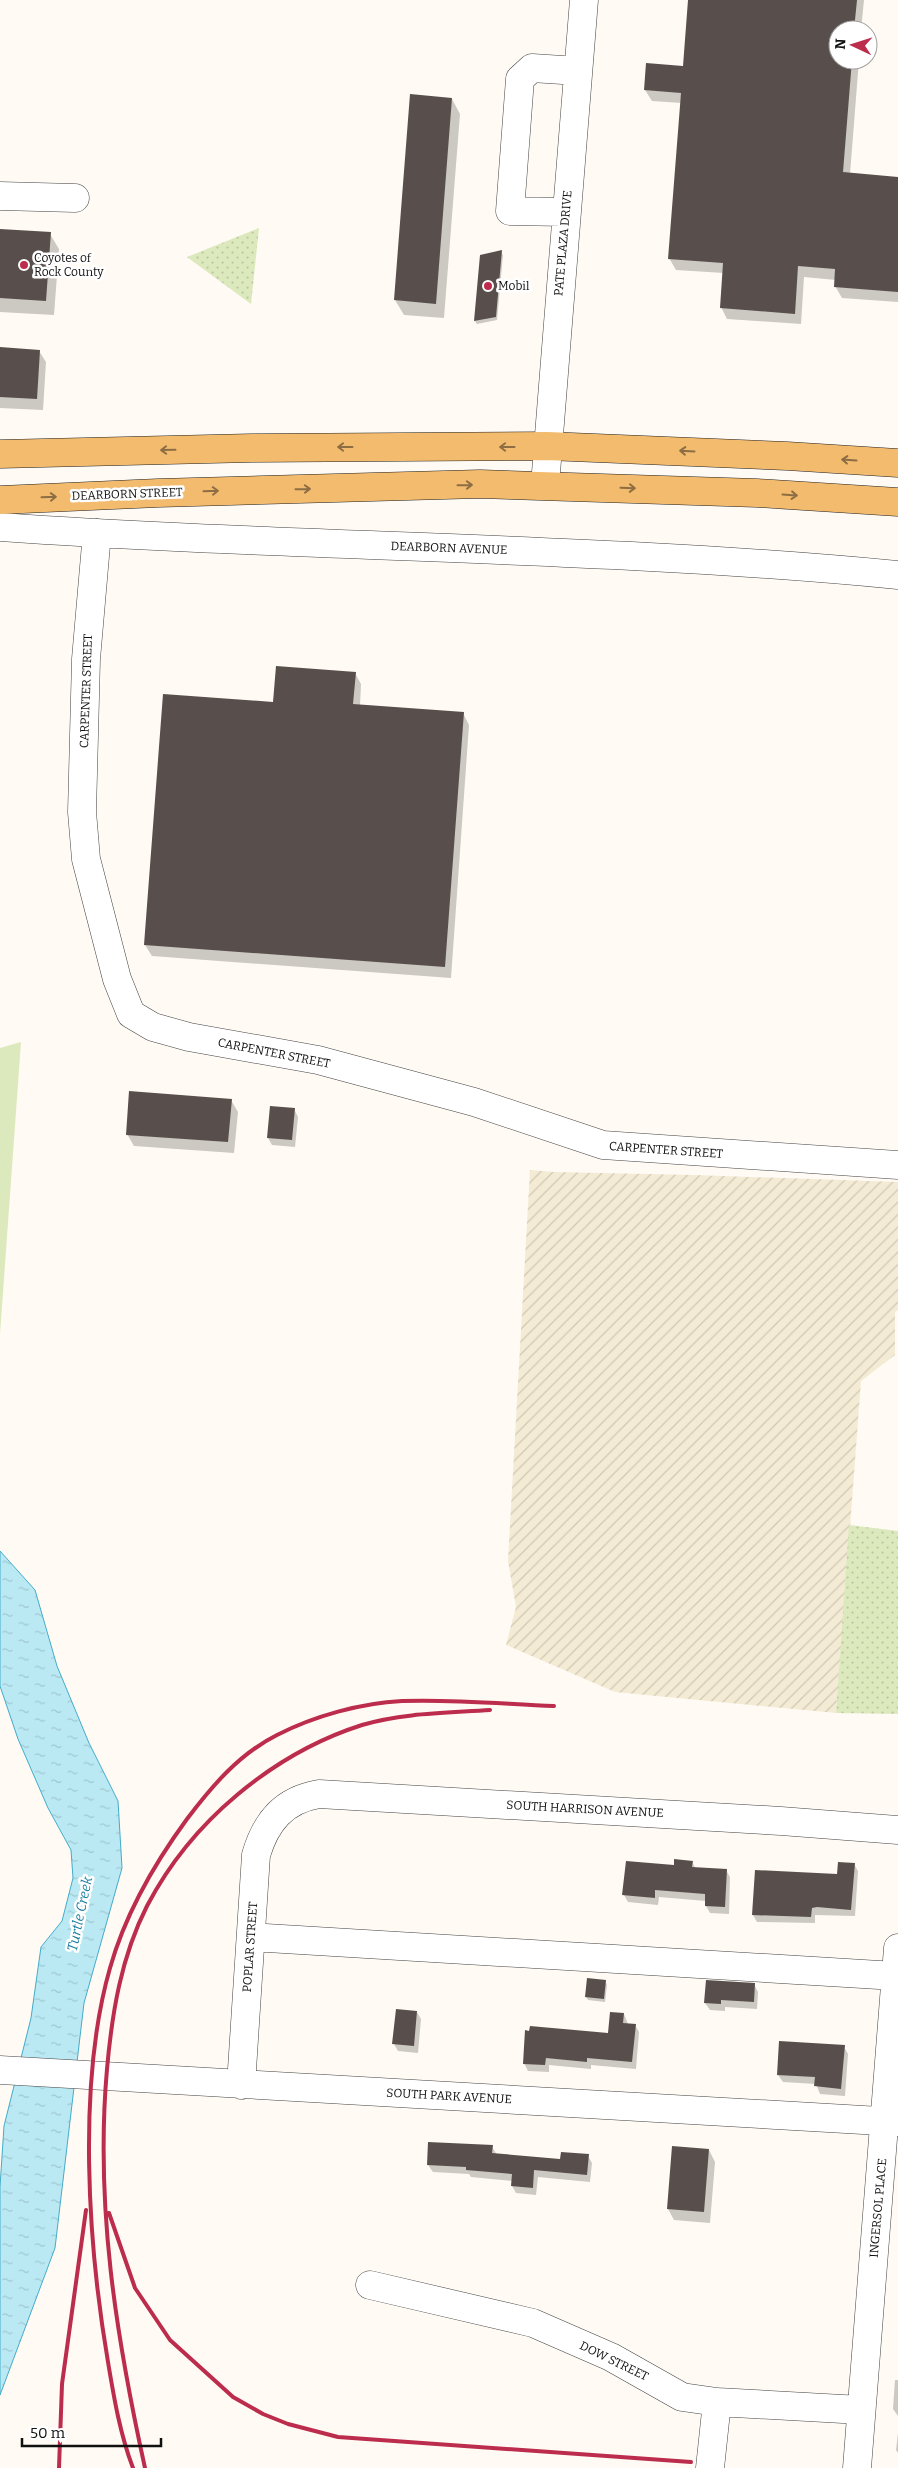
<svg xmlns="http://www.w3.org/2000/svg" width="898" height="2468" font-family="Bitter,serif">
<defs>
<pattern id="farmland-furrows" width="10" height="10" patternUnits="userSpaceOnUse" patternTransform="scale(1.25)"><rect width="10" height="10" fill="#f4ebd4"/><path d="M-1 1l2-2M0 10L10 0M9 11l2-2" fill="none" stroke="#d0c8b5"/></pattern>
<pattern id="grass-dots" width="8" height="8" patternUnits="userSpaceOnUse" patternTransform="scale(1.25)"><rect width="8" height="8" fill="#dce9bd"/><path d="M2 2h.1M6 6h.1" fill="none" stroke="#bcc7a1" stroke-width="1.8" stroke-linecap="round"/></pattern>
<pattern id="water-ripples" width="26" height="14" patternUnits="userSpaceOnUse" patternTransform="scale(1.25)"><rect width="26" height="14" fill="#bae9f4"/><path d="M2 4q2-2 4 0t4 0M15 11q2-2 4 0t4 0" fill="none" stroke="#9fc7d0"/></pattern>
</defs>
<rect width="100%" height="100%" fill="#fffaf3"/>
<path fill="url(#farmland-furrows)" d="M530,1170L554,1172L694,1175L898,1182V1310L895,1312V1355L861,1381L836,1713L615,1692L506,1645L516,1607L508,1561Z"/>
<path fill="url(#grass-dots)" d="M259,228L251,304L187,257Z
M849,1525L898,1531V1714L836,1713Z"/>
<path fill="#dce9bd" d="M21,1042L0,1334V1048Z"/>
<path fill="url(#water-ripples)" stroke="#43acc9" d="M0,1551L35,1590L57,1666L89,1743L118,1801L122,1868L84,2003L55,2248L0,2395V2187L4,2126L31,2018L41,1947L62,1921L73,1878L71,1850L48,1808L18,1739L0,1686Z"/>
<path fill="#0003" d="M690,0H864L861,30H838V60H859L850,174L898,178V302L842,298L835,286L836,280L804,277L801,324L727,319L721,307L724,273L676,270L669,258L682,103L652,101L645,90L684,67Z
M452,99L460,114L444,318L404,315L395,300Z
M0,230L50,234L59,249L54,315L0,312Z
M501,252L503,255L497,320L477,324L475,321L481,256Z
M0,349L39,351L46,362L43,410L0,408Z
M355,673L361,684L360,706L463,713L469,725L451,978L152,956L145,945Z
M231,1100L238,1112L234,1153L134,1146L127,1134Z
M294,1109L298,1117L295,1147L272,1145L268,1138Z
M692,1862L696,1869L726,1870L730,1877L729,1914L710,1913L706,1906V1901L659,1897L658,1905L628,1902L624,1895L675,1867Z
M854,1864L858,1871L855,1916L815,1915V1923L757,1922L753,1915L838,1876Z
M605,1981L607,1985L605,2002L588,2000L586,1997Z
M754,1984L758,1992L757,2009L725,2007V2011L710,2010L705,2003Z
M417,2012L421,2019L418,2053L398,2051L394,2044Z
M624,2014L628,2024L635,2025L639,2032L636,2069L591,2065V2069L549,2065V2072L528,2071L524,2063L609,2035Z
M844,2047L848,2054L845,2096L820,2094L816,2084L783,2082L778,2075Z
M492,2147L497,2155L562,2160L588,2156L592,2163L590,2182L538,2177L536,2195L516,2193L512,2186L513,2181L471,2177L469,2174L433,2172L428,2165Z
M709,2150L715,2162L710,2223L674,2220L668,2209Z
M895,2380H898V2416L893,2409Z
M898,2433V2453L896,2450Z"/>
<path fill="#584f4c" d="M688,0H857L854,30H838V60H852L843,172L898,177V292L834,287L835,269L798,266L795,314L720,308L723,263L668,259L681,93L644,90L646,63L683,66Z
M410,94L452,98L436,304L394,300Z
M0,229L51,232L46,301L0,298Z
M502,250L496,317L474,321L480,255Z
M0,347L40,350L37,399L0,397Z
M276,666L356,672L353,704L464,712L445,967L144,945L163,694L273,702Z
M129,1091L232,1099L228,1142L126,1135Z
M270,1106L295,1108L292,1140L267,1138Z
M674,1859L693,1861L692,1867L727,1869L725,1907L705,1906V1894L655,1890V1898L622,1895L626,1861L674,1865Z
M838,1862L855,1863L851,1910L817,1907L812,1908L811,1917L752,1915L755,1870L837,1874Z
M587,1978L606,1980L604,1999L585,1997Z
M706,1980L755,1983L754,2002L721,2000V2004L704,2003Z
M396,2009L417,2011L414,2046L392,2044Z
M610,2012L624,2013L623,2023L636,2024L632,2062L587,2058V2062L546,2058L545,2065L523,2064L525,2030L529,2031L530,2026L608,2033Z
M779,2041L845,2045L841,2089L814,2086L815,2077L777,2075Z
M428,2142L493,2145L492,2153L560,2159L561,2152L589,2154L587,2175L534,2170L533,2188L511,2186L512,2174L466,2170V2167L427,2165Z
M672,2146L709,2149L704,2212L667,2209Z"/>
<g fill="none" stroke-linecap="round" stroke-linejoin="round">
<g stroke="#434343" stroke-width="29">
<path id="minor" d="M0,196L75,198
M566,212L510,211L520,79L532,68L578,71
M545,485L584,0
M0,527C299,548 599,546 898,575
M97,533L86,659L82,812L86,859L117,979L131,1014L153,1027L189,1037L318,1060L474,1102L603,1145L898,1165
M251,1937L896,1976
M0,2070L898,2122
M241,2085L256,1855C266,1821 284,1800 319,1794L781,1821L898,1830
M370,2285L533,2323L611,2357L682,2397L717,2402L861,2410
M710,2468L717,2402
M857,2468L898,1948"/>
</g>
<g stroke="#212121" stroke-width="29">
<path id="major" d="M0,454L252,448L547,446L787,456L898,463
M0,500L158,493L480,484L757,493L898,502"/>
</g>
<use href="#minor" stroke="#fff" stroke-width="28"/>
<use href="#major" stroke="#f3bb6e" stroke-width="28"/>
<path stroke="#bc2c4d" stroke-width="4" d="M109,2213L135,2288L170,2340L233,2397L263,2414L288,2424L338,2437L691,2462
M59,2468L62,2384L86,2210
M133,2468C120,2434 114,2398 108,2362C88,2245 77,2083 110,1968C125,1915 154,1864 187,1819C212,1786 239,1754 277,1735C314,1716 361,1703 402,1701C452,1699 504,1704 554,1706
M145,2468C116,2336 95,2205 107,2069C112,2013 121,1957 147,1906C169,1864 200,1826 237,1795C274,1764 315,1740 362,1725C402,1713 447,1713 490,1710"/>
</g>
<defs><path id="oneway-shaft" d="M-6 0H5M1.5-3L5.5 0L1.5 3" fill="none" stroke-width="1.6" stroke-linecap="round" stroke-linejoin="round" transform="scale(1.25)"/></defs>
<g stroke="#8d6e44">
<use href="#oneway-shaft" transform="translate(345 447) rotate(180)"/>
<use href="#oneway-shaft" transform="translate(507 447) rotate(180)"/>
<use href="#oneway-shaft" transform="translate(168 450) rotate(179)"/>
<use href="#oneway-shaft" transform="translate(687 451) rotate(-177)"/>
<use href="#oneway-shaft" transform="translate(849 460) rotate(-176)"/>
<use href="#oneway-shaft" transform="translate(465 485) rotate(-1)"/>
<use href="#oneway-shaft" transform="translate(628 488) rotate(2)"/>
<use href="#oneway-shaft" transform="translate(303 489) rotate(-1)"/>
<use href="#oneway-shaft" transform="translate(211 491) rotate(-2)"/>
<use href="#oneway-shaft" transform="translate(790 495) rotate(4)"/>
<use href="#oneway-shaft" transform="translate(49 497) rotate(-2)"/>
</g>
<g fill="#bc2c4d" stroke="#fff" stroke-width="2">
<circle cx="24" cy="265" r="5"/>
<circle cx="488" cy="286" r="5"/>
</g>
<g text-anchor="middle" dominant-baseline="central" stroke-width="5" stroke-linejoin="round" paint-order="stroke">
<g font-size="12" fill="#101010" stroke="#fff">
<text transform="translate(563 243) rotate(-85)">PATE PLAZA DRIVE</text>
<text transform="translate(127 494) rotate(-2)">DEARBORN STREET</text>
<text transform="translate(449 548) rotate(2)">DEARBORN AVENUE</text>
<text transform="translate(86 691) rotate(-88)">CARPENTER STREET</text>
<text transform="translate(274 1053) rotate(11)">CARPENTER STREET</text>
<text transform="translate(666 1150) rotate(4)">CARPENTER STREET</text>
<text transform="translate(585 1809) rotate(3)">SOUTH HARRISON AVENUE</text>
<text transform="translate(250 1947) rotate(-86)">POPLAR STREET</text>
<text transform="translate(449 2096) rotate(3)">SOUTH PARK AVENUE</text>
<text transform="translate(878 2208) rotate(-85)">INGERSOL PLACE</text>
<text transform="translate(614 2361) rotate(26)">DOW STREET</text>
</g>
<g font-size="12" fill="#101010" stroke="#fff" text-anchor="start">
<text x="34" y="258">Coyotes of<tspan x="34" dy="14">Rock County</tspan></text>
<text x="498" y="286">Mobil</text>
</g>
<g font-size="14" font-style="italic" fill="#1c7e9f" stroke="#fff">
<text transform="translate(80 1914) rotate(-78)">Turtle Creek</text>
</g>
</g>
<g transform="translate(853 45) rotate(274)"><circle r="24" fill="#ffffff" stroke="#9f9f9f"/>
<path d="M0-4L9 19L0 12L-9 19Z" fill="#bc2c4d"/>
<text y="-8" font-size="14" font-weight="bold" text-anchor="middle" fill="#101010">N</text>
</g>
<path d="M22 2438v8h139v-8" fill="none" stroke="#101010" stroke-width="2.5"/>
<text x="30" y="2438" font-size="15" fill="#101010" stroke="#ffffff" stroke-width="4" paint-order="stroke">50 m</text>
</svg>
